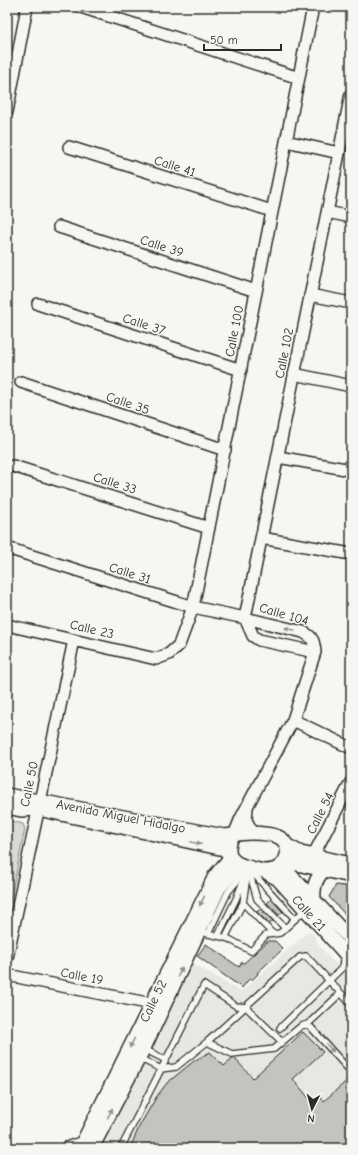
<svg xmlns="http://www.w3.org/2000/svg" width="358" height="1155" font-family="'Comic Neue',sans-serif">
<rect width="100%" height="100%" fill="#f6f6f2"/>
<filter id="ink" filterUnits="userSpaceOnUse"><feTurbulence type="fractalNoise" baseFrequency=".025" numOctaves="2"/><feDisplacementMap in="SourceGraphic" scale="8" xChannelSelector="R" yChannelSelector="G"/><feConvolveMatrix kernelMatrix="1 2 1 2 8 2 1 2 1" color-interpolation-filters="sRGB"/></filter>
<g filter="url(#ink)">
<path fill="#e7e7e3" d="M311,931L320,947L351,980V1148H95L187,960L241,992L304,935Z"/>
<path fill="#d9d9d5" stroke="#828280" d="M7,820L23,824L25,829L7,917Z"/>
<path fill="#c3c3c0" stroke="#2b2b2b" d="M336,885L351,887V921L329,897Z
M271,899L283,912L279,915L267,903Z
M260,909L273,921L269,924L257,912Z
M268,941H275L283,949L257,973L258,974L252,980L249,979L242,988L197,956L206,944L239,967L242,962L244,963Z
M303,1032L323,1052L293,1079L312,1102L319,1096L324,1101L351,1077V1148H130L140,1125L157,1096L167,1083L194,1061L210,1052L224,1066L234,1058L253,1078Z"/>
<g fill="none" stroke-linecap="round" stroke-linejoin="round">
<g stroke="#2b2b2b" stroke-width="8">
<path id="service" d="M248,868L257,899L285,928
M251,871L295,919
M243,903L247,876
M200,932L227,938L251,951L266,935L280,933L305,910
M208,934L228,892L248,868
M218,936L236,899L246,874
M225,938L243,903L273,934
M308,1024L351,1072
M280,1028L342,968L344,954
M207,1042L232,1054L274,1049L301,1026L308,1024L341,993
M145,1046L148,1051L166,1060
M138,1062L143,1060L161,1069L176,1067L207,1042L300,957L306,956L351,1004
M121,1148L204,985L236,1006L246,1007L282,1042"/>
</g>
<g stroke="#2b2b2b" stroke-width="14">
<path id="minor" d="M81,7L299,78
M7,112L27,7
M286,141L339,153
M69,147L272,211
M327,212L351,217
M59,227L256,291
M310,295L351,303
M38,304L241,370
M294,374L351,386
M21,382L225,450
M278,457L351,470
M13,466L209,528
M261,538L351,554
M7,548L193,607L245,618L303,632C313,637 314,641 315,652L293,720L241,818L234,835
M7,625L156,659L169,654L179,645L193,607L313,7
M315,652L259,640L253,636L245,618L351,94
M293,720L351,748
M247,808L246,820L253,833
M313,856L351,782
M7,958L74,640
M7,975L152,1004
M66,1148L83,1142"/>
</g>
<g stroke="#2b2b2b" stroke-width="16">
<path id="tertiary" d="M7,795L224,836L234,835
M7,807L21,810L38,809L224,849L229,854
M286,845L301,853L351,864
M287,858L297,864L351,876
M282,866L351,940
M263,871C268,871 272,871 276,869C286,864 292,850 283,840C275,832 245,832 234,835C230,839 229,844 229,849C229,867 251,867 263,871C267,872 272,876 277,878L351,960
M314,900C313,888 315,879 324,870
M80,1148L215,876L231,857
M92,1148L145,1046L219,888L236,869L243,867"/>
</g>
<use href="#service" stroke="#f6f6f2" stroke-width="5.5"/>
<use href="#minor" stroke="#f6f6f2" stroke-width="11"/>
<use href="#tertiary" stroke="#f6f6f2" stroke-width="13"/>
</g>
<defs><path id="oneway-solid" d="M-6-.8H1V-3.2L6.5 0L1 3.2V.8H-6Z"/></defs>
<g fill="#90908e">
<use href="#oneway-solid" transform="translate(290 629) rotate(-166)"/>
<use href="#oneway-solid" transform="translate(196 843) rotate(12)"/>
<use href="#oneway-solid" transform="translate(202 901) rotate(117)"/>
<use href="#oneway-solid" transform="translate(180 972) rotate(-64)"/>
<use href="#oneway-solid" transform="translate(132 1043) rotate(117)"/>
<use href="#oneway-solid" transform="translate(330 1048) rotate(48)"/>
<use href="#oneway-solid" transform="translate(110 1113) rotate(-63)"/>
</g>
</g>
<g text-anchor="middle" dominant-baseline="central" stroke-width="3" stroke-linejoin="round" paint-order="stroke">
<g font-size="13" fill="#2b2b2b" stroke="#f6f6f2">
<text transform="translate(175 166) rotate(18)">Calle 41</text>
<text transform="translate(162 246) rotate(18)">Calle 39</text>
<text transform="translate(144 324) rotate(18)">Calle 37</text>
<text transform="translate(234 331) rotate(-79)">Calle 100</text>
<text transform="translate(284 353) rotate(-79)">Calle 102</text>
<text transform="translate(128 403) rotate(19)">Calle 35</text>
<text transform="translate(115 483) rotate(18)">Calle 33</text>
<text transform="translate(130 573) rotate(18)">Calle 31</text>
<text transform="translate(284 614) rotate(16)">Calle 104</text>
<text transform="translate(92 629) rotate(13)">Calle 23</text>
<text transform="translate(29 784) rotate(-78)">Calle 50</text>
<text transform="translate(320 813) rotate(-63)">Calle 54</text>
<text transform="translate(121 816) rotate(11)">Avenida Miguel Hidalgo</text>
<text transform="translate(309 913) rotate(48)">Calle 21</text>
<text transform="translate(82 976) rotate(11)">Calle 19</text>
<text transform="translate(153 1001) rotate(-64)">Calle 52</text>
</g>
</g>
<rect width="358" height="1155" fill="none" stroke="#f6f6f2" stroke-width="24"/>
<rect x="12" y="12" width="334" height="1131" fill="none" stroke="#2b2b2b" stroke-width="1.5" filter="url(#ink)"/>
<g transform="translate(312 1109) rotate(186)" stroke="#f6f6f2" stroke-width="3" paint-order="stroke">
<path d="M0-3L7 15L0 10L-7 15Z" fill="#2b2b2b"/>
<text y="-6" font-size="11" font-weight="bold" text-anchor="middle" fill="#2b2b2b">N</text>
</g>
<path d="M204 44v6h77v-6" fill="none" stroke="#2b2b2b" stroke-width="2"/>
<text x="210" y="44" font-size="12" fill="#2b2b2b" stroke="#f6f6f2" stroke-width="3" paint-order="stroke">50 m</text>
</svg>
